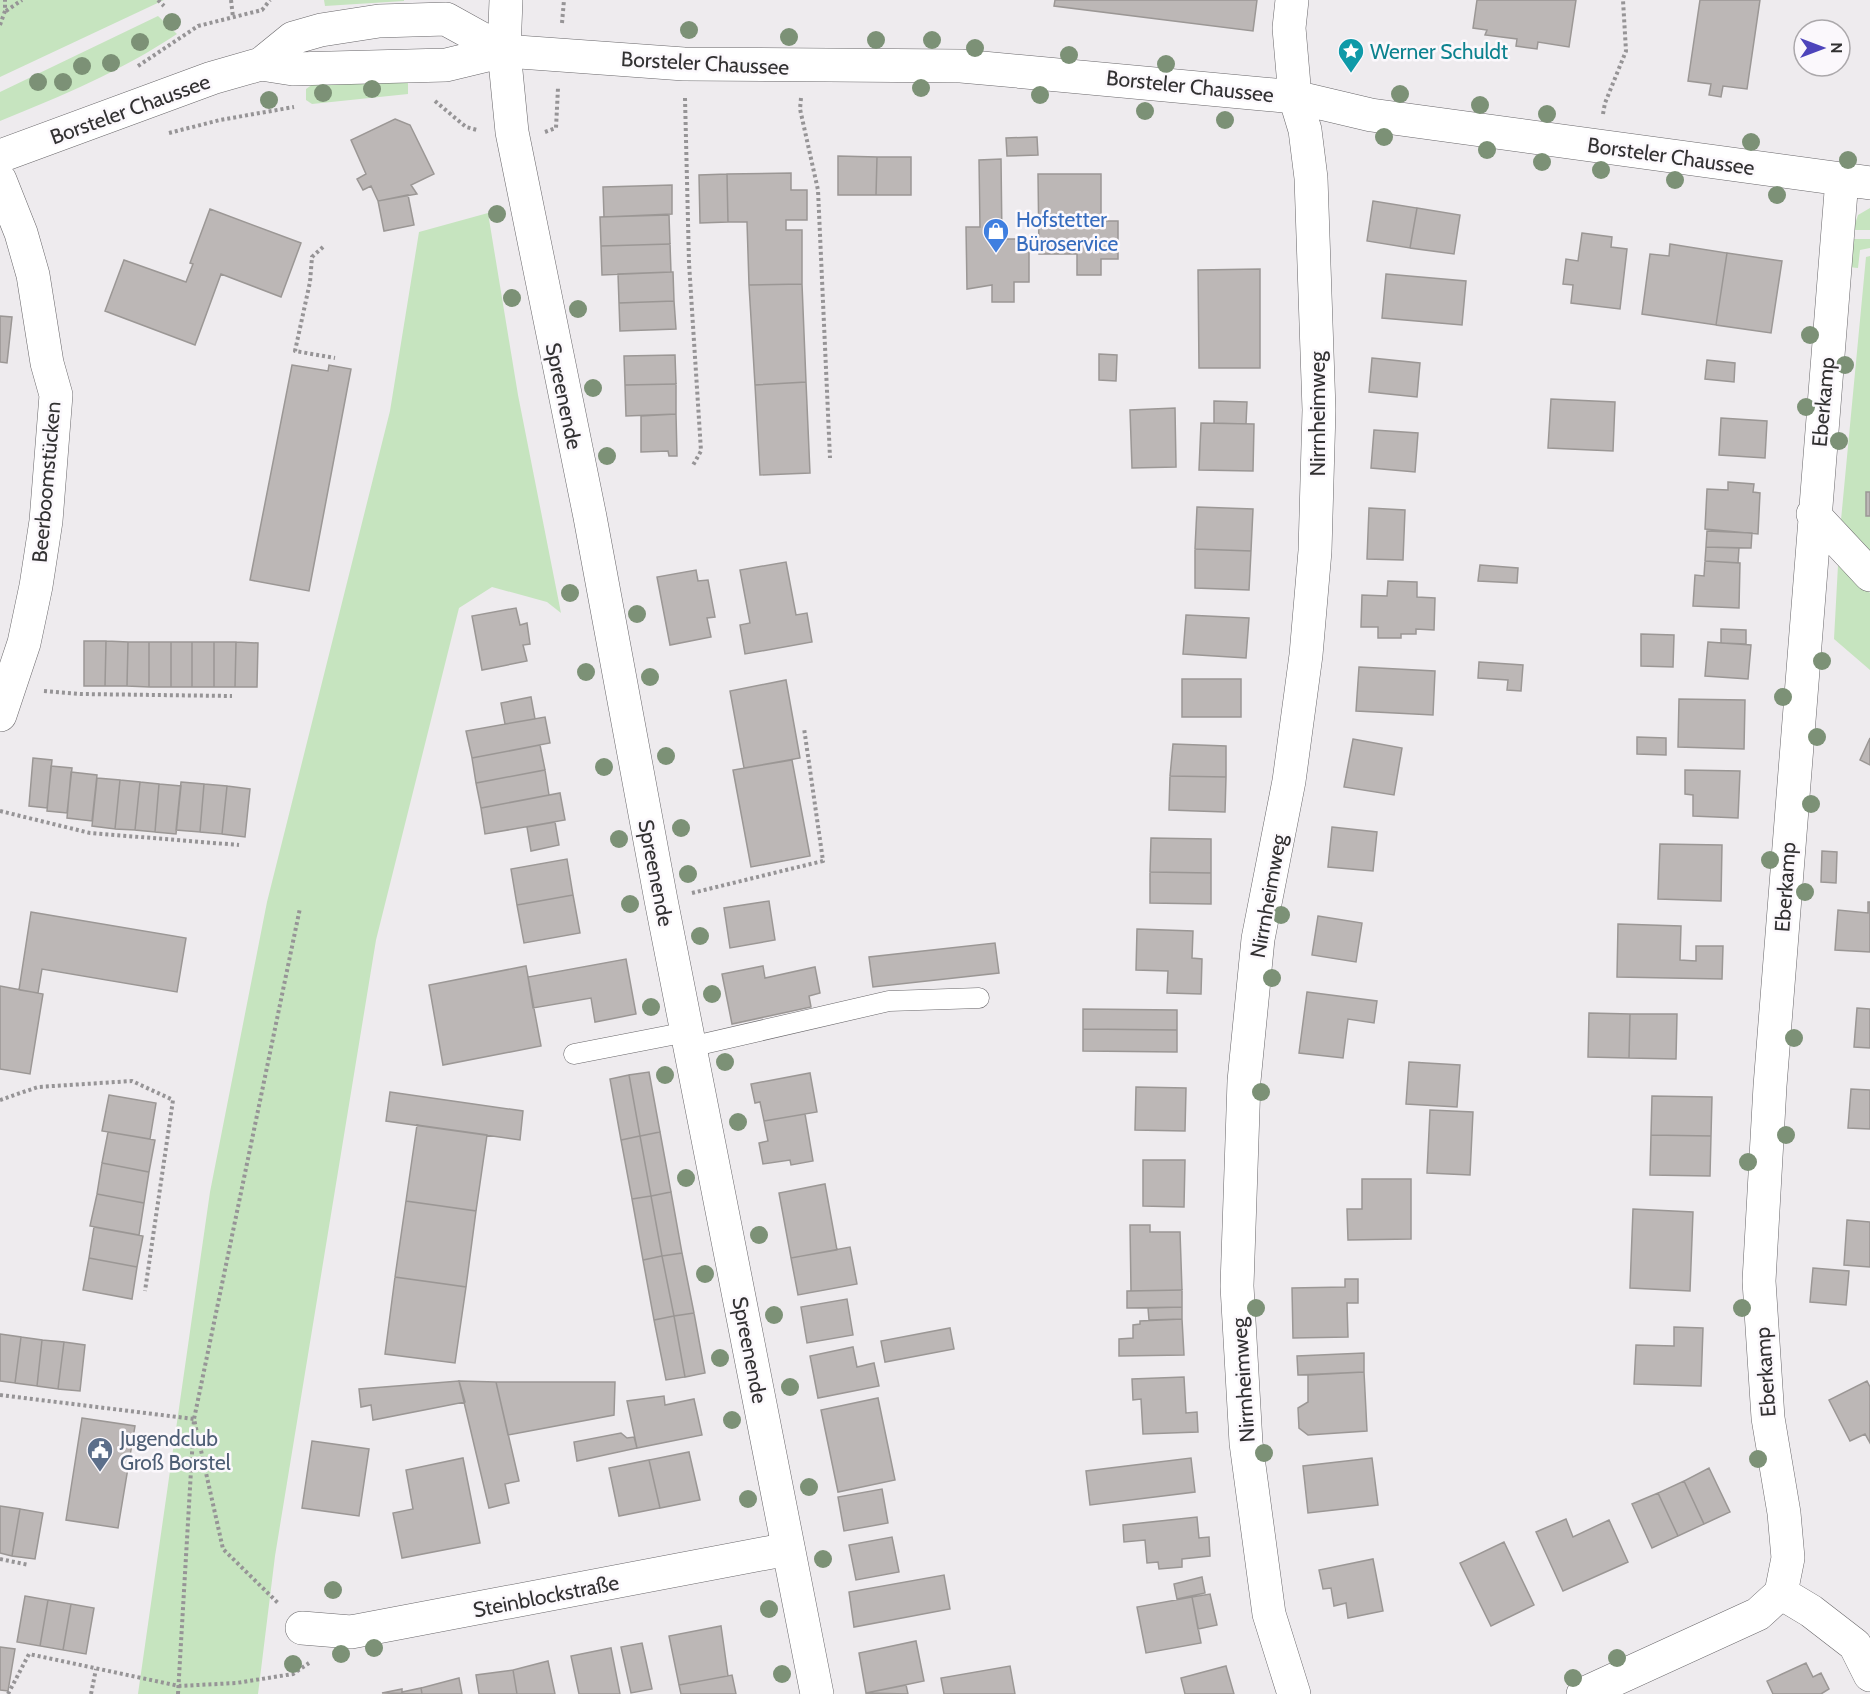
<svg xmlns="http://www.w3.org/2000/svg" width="1870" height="1694" font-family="Cabin,sans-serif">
<rect width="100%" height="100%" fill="#eeebee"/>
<path fill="#c6e4bf" d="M0,0H164L0,77Z
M324,0H404V1L325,6Z
M158,16L177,34C121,71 62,96 0,121V92Z
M408,77V94L312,104L306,100V89L313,84Z
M1870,208V230H1853L1858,215Z
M488,213L518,395L561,613L547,602L492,587L459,608L376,940L275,1556L258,1694H138L210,1192L267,902L390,411L419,232Z
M1852,239H1870V248L1860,250L1858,268L1848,267Z
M1870,256V551L1841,520L1866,257Z
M1838,565L1853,574L1870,593V670L1834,639Z"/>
<path fill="#bcb7b6" stroke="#9b9795" stroke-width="1.5" d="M1055,0H1257L1253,31L1054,6Z
M1477,0H1576L1569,47L1538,42L1537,49L1516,46L1517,39L1485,35L1487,30L1473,28Z
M1700,0H1760L1747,89L1723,86L1721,97L1709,95L1711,84L1688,81Z
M395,119L410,125L434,174L411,185L417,194L378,201L371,186L363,190L357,179L366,174L351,140Z
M1037,137L1038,155L1007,156L1006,138Z
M838,156L877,157L876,195H838Z
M877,157H911V195H876Z
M1001,159L1002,239H1029V282H1014V302H992V285L967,289L966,227H980L979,160Z
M791,173V190H807V220H786V230H802V284L749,285L747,222H728L727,174Z
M727,174L728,222L700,223L699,175Z
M1038,174H1101V221H1118V259H1101V275H1077V254H1039Z
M672,185V214L604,217L603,187Z
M408,195L414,225L384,231L378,201Z
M1373,201L1417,208L1410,248L1367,241Z
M1417,208L1460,215L1454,254L1410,248Z
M210,209L301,243L281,297L221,274L195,345L105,311L124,260L186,282L193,264L190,263Z
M669,215L670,244L601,246L600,217Z
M1582,233L1612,237L1611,247L1627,249L1620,309L1571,303L1573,285L1563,284L1566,259L1578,261Z
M670,244L671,272L602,275L601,246Z
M1670,244L1727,253L1716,325L1642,314L1650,254L1669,256Z
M1727,253L1782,261L1771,333L1716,325Z
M1260,269V368H1199L1198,270Z
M671,272H673L674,301L619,303L618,274Z
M1386,274L1466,281L1462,325L1382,318Z
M802,284L806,382L755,385L749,285Z
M674,301L676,329L620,331L619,303Z
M0,316L12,317L7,363L0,362Z
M1099,354L1117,355L1116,381L1099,380Z
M675,355L676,384L625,385L624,356Z
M1372,358L1420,363L1417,397L1369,392Z
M1707,360L1735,363L1734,382L1705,379Z
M292,365L328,371L329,365L351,369L309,591L250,580Z
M806,382L810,473L760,475L755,385Z
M676,384V414L626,416L625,385Z
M1551,399L1615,402L1613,451L1548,448Z
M1214,401L1247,402L1246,424L1214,423Z
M1175,408L1176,467L1132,468L1130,410Z
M676,414L677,456H669L668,451L641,452V416Z
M1721,418L1767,421L1765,458L1719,455Z
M1201,423L1254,424L1253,471L1199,470Z
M1374,430L1418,433L1415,472L1371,468Z
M1728,482L1754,484L1753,492L1760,493L1758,534L1705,529L1707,489L1728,490Z
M1866,492H1870V516H1866Z
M1197,507L1253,509L1251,551L1195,549Z
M1369,508L1405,510L1403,560L1367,559Z
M1707,531L1752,533L1751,548L1706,547Z
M1706,547L1739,548L1738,563L1705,561Z
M1195,549L1251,551L1249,590L1195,588Z
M1705,561L1740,563L1739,608L1693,606L1695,575L1704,576Z
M786,562L796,615L807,613L812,642L745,654L740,625L750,623L740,570Z
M1480,565L1518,568L1517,583L1478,581Z
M696,570L698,581L708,580L715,617L707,618L711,637L670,645L657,577Z
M1388,581L1417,582V597L1435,598L1434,630L1416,629V634H1401V638H1378V627H1361L1362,595L1387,596Z
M516,608L520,625L527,623L530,644L523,645L527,661L482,670L472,616Z
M1186,615L1249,618L1246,658L1183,654Z
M1721,629L1746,630V644L1721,643Z
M1641,634L1674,635L1673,667L1641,666Z
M84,641H106L105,686H84Z
M106,641L128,642L127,686H105Z
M128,642H149V687L127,686Z
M149,642H171V687H149Z
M171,642H192V687H171Z
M192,642H214V687H192Z
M214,642H236L235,687H214Z
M236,642L258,643L257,687H235Z
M1708,642L1751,645L1748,679L1705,676Z
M1479,662L1523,665L1521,691L1507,690L1508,680L1478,678Z
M1359,667L1435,671L1433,715L1356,711Z
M1182,679H1241V717H1182Z
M786,680L800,758L744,768L730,691Z
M531,697L535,719L505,724L501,703Z
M1679,699L1745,700L1744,749L1678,747Z
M545,717L550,743L472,758L466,731Z
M1637,737L1666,738V755L1637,754Z
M1870,738V765L1860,760Z
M1353,739L1402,748L1394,795L1344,787Z
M1173,744L1226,746V777L1170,776Z
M540,745L545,770L476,783L472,758Z
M33,758L52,760L47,808L29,806Z
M792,760L810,856L751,867L733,770Z
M51,766L72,768L67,813L47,811Z
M545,770L549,795L481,808L476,783Z
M1685,770L1740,771L1738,818L1693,816V795L1685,794Z
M71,772L97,775L92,821L67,818Z
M1170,776L1226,777L1225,812L1169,810Z
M97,778L120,780L115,829L92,826Z
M120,780L140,782L135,830L115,829Z
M140,782L159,784L155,832L135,830Z
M181,782L204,784L200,832L176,830Z
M159,784L181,786L176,834L155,832Z
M204,784L227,786L222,834L200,832Z
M227,786L250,789L245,837L222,834Z
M560,793L565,820L485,834L481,808Z
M555,822L559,845L531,851L527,827Z
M1332,827L1377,832L1373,871L1328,867Z
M1151,838L1211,839V873L1150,872Z
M1660,844L1722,845L1721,901L1658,899Z
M1822,851L1837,852L1836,883L1821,882Z
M567,859L573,895L517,905L511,869Z
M1150,872L1211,873V904L1150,903Z
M573,895L580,933L524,943L517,905Z
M769,901L775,940L730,948L724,908Z
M1868,902H1870V952L1835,950L1838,910L1868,913Z
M31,912L186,938L177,992L42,969L38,993L19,990Z
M1318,916L1362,923L1356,962L1312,955Z
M1618,924L1681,926L1680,960L1696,961V946H1723L1722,979L1617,977Z
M1137,929L1193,931L1192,958L1202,959L1201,994L1167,993L1168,971L1136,970Z
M995,943L999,973L873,987L869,957Z
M626,959L636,1014L595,1022L591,998L533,1008L528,977Z
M526,966L541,1046L443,1065L429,985Z
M763,966L765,978L815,967L820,993L809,996L811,1007L732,1024L722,974Z
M0,986L43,994L30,1074L0,1069Z
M1307,992L1377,1001L1374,1023L1348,1019L1343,1058L1299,1053Z
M1857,1008L1870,1009V1048L1854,1047Z
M1083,1009L1177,1010V1030L1083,1029Z
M1589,1013L1630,1014L1629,1058L1588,1057Z
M1630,1014H1677L1676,1059L1629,1058Z
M1083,1029L1177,1030V1052L1083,1051Z
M1409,1062L1460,1065L1457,1107L1406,1104Z
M649,1072L660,1132L640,1136L629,1075Z
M810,1073L817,1112L764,1121L760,1102L755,1103L751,1084Z
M629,1075L640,1136L621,1140L610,1079Z
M1136,1087L1186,1088L1185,1131L1135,1130Z
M1851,1089L1870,1090V1129L1848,1128Z
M390,1092L523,1111L520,1140L386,1121Z
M109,1095L156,1103L150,1139L102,1131Z
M1652,1096L1712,1097L1711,1136L1651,1135Z
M1430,1110L1473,1112L1470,1175L1427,1173Z
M805,1114L813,1161L791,1165L790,1160L763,1164L759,1143L768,1141L764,1121Z
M417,1125L487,1135L476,1211L406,1201Z
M108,1132L155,1140L149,1172L102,1163Z
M660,1132L671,1192L651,1196L640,1136Z
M1651,1135L1711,1136L1710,1176L1650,1175Z
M640,1136L651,1196L632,1199L621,1140Z
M1143,1160H1185L1184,1207L1143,1206Z
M102,1163L149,1172L144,1203L97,1194Z
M1362,1179H1411V1239L1348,1240L1347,1209H1362Z
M825,1184L837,1250L791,1258L779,1193Z
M671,1192L682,1253L662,1256L651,1196Z
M97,1194L144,1203L139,1235L90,1226Z
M651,1196L662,1256L643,1260L632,1199Z
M406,1201L476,1211L466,1287L395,1277Z
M1633,1209L1693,1212L1690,1291L1630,1288Z
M1847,1220L1870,1222V1267L1844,1265Z
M1130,1225H1150V1232H1180L1182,1290L1131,1291Z
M94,1227L143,1236L137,1267L89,1258Z
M850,1247L857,1284L798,1295L791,1258Z
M682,1253L694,1313L674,1316L662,1256Z
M662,1256L674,1316L654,1320L643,1260Z
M89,1258L137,1267L132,1299L83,1290Z
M1813,1268L1849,1271L1846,1305L1810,1302Z
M395,1277L466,1287L455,1363L385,1354Z
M1345,1279H1358V1303H1347L1348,1337L1293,1338L1292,1288L1345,1287Z
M1182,1290V1307L1127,1308V1291Z
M847,1299L853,1335L807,1343L801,1307Z
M1182,1307V1319L1149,1320L1148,1308Z
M694,1313L705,1373L685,1377L674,1316Z
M674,1316L685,1377L666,1380L654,1320Z
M1182,1319L1184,1355L1119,1356V1339L1133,1338V1325L1140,1324V1321Z
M1674,1327L1703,1328L1701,1386L1634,1384L1636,1345L1674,1346Z
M950,1328L954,1349L885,1362L881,1341Z
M0,1334L21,1337L15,1383L0,1381Z
M21,1337L42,1340L37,1386L15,1383Z
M42,1340L64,1342L58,1389L37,1386Z
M64,1342L85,1345L80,1391L58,1389Z
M853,1347L857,1367L874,1363L879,1386L818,1398L810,1356Z
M1364,1353V1372L1298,1375L1297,1356Z
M1364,1372L1367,1431L1308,1435L1299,1428L1298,1408L1308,1402V1375Z
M1184,1377L1186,1413L1197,1412L1198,1432L1143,1434L1141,1399L1133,1400L1132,1379Z
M459,1381L465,1402L373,1420L371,1405L361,1407L359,1389Z
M459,1381L496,1382L519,1481L505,1484L509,1503L489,1508Z
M1867,1381L1870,1387V1443L1865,1434L1850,1441L1829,1400Z
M496,1382H615L614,1415L508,1435Z
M664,1396L665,1405L694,1399L702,1435L637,1448L627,1401Z
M878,1398L895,1480L838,1492L821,1410Z
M82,1418L135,1426L118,1528L66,1520Z
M621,1433L627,1438L634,1437L637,1448L577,1461L574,1442Z
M312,1441L369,1449L359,1516L302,1508Z
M689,1452L700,1500L660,1508L649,1460Z
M463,1458L480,1543L402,1558L393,1513L413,1509L406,1470Z
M1191,1458L1195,1492L1090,1505L1086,1471Z
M1372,1458L1378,1505L1308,1513L1303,1466Z
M649,1460L660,1508L619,1516L609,1468Z
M1709,1468L1730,1512L1704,1524L1684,1481Z
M1684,1481L1704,1524L1678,1536L1658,1493Z
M882,1489L888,1523L844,1531L838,1497Z
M1658,1493L1678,1536L1652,1548L1632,1504Z
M0,1506L20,1509L12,1556L0,1553Z
M20,1509L43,1513L35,1559L12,1556Z
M1197,1517L1199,1538L1209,1537L1210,1556L1182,1559V1567L1159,1569L1158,1562L1147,1563L1145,1540L1124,1542L1123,1525Z
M1566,1519L1573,1537L1609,1520L1628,1562L1563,1591L1536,1532Z
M892,1537L899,1572L856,1580L849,1545Z
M1504,1542L1534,1605L1491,1626L1460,1563Z
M1373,1559L1383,1611L1348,1618L1346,1603L1334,1606L1331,1588L1323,1589L1319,1570Z
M944,1575L950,1609L854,1627L849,1592Z
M1202,1577L1205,1593L1177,1599L1174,1584Z
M1210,1594L1217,1625L1198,1629L1192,1597Z
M25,1596L48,1600L40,1646L17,1642Z
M1192,1597L1201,1643L1146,1653L1137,1607Z
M48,1600L71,1604L63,1650L40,1646Z
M71,1604L94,1608L86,1654L63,1650Z
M721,1626L728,1676L679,1685L669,1636Z
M916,1641L924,1681L866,1693L859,1653Z
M642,1643L652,1689L631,1693L621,1647Z
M0,1647L15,1649L8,1691L0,1690Z
M611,1648L620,1694H579L571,1656Z
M548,1661L555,1694H517L513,1670Z
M1806,1663L1813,1677L1821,1673L1829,1689L1821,1694H1773L1767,1681Z
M1010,1666L1015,1694H944L941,1678Z
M1226,1666L1234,1694H1185L1181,1678Z
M513,1670L517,1694H479L476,1675Z
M732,1675L736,1694H681L679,1685Z
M459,1678L462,1694H422L421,1688Z
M906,1685L908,1694L866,1693Z
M421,1688L422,1694L382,1693L402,1689V1692Z"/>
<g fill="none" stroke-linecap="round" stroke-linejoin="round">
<g stroke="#69676a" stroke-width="21">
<path id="lane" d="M690,1047L889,1001L979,998
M574,1054L687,1032"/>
</g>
<g stroke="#69676a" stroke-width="34">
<path id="street" d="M1292,0L1289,28L1295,97L1305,130L1311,178L1319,410L1315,551L1306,655L1289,781L1258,939L1244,1081L1237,1286L1246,1443L1269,1614L1294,1694
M504,51L684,64L961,66L1295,97L1371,115L1870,183
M0,180L21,233L33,275L47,363L56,395L46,521L36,586L24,643L0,715
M1813,514L1870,575
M1781,1593L1788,1558L1784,1513L1768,1418L1759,1281L1770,1086L1842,179
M1781,1593L1811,1611L1855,1645L1870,1675
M302,1628L351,1632L788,1549
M1583,1694L1758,1614L1781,1593"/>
</g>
<g stroke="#69676a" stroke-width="34">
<path id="secondary" d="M506,0L504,51L512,132L590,517L661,900L817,1694
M261,64L293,38L321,30L379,21L446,19L504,51
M0,156L212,78L261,64L293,69L446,65L504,51"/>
</g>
<path stroke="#969496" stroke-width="4" stroke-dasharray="3 3" stroke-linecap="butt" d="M158,0L164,6
M231,0L233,17
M6,11L22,0
M562,23L564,0
M0,25L5,11V0
M138,66L198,26L262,10L270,0
M685,98L689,263L701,451L692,467
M801,98L800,109L818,190L830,458
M435,101L466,127L477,130
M1603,114L1605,103L1626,51L1623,0
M545,132L556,128L558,88
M169,133L220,120L294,107
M323,247L312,257L310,282L295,351L335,358
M44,691L81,694L232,696
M0,811L90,833L239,845
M692,893L823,861L804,728
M0,1100L38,1087L132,1081L173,1100L145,1291
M0,1395L194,1419L223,1549L279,1604
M0,1559L29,1565
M8,1694L29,1654L179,1686L236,1683L293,1674L309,1663
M91,1694L96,1669
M178,1694L194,1419L300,908"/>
<use href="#lane" stroke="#fff" stroke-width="20"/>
<use href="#street" stroke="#fff" stroke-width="33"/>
<use href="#secondary" stroke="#fff" stroke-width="33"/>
</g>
<g fill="#7c9176">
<circle cx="172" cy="22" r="9"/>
<circle cx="689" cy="30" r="9"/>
<circle cx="789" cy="37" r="9"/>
<circle cx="876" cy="40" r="9"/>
<circle cx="932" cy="40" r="9"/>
<circle cx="140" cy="42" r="9"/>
<circle cx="975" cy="48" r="9"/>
<circle cx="1069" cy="55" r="9"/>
<circle cx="111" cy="63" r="9"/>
<circle cx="1166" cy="64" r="9"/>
<circle cx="82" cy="66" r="9"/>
<circle cx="38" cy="82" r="9"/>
<circle cx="63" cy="82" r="9"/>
<circle cx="921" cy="88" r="9"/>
<circle cx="372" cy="89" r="9"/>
<circle cx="323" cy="93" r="9"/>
<circle cx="1400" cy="94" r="9"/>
<circle cx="1040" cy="95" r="9"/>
<circle cx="269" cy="100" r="9"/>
<circle cx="1480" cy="105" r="9"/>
<circle cx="1145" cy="111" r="9"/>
<circle cx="1547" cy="114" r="9"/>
<circle cx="1225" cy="120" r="9"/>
<circle cx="1384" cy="137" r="9"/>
<circle cx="1751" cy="142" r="9"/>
<circle cx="1487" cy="150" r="9"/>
<circle cx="1848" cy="160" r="9"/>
<circle cx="1542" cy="162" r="9"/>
<circle cx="1601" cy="170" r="9"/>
<circle cx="1675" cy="180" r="9"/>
<circle cx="1777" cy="195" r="9"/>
<circle cx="497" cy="214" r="9"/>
<circle cx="512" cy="298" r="9"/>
<circle cx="578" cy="309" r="9"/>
<circle cx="1810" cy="335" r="9"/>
<circle cx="1845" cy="365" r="9"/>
<circle cx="593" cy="388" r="9"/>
<circle cx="1806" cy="407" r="9"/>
<circle cx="1839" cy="441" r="9"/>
<circle cx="607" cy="456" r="9"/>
<circle cx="570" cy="593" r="9"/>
<circle cx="637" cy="614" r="9"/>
<circle cx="1822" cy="661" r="9"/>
<circle cx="586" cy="672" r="9"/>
<circle cx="650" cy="677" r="9"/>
<circle cx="1783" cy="697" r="9"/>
<circle cx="1817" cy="737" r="9"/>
<circle cx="666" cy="756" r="9"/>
<circle cx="604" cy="767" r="9"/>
<circle cx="1811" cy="804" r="9"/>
<circle cx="681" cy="828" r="9"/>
<circle cx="619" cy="839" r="9"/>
<circle cx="1770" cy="860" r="9"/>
<circle cx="688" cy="874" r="9"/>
<circle cx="1805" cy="892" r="9"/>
<circle cx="630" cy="904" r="9"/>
<circle cx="1281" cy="915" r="9"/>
<circle cx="700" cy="936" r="9"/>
<circle cx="1272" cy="978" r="9"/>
<circle cx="712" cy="994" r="9"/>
<circle cx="651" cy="1007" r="9"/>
<circle cx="1794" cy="1038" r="9"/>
<circle cx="725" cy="1062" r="9"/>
<circle cx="665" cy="1075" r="9"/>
<circle cx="1261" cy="1092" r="9"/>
<circle cx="738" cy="1122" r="9"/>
<circle cx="1786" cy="1135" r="9"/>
<circle cx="1748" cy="1162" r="9"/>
<circle cx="686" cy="1178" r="9"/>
<circle cx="759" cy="1235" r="9"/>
<circle cx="705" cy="1274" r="9"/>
<circle cx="1256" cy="1308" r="9"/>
<circle cx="1742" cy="1308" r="9"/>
<circle cx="774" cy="1315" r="9"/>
<circle cx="720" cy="1358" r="9"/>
<circle cx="790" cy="1387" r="9"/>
<circle cx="732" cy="1420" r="9"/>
<circle cx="1264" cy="1453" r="9"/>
<circle cx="1758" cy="1459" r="9"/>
<circle cx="809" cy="1487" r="9"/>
<circle cx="748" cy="1499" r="9"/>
<circle cx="823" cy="1559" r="9"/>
<circle cx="333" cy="1590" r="9"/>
<circle cx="769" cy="1609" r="9"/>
<circle cx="374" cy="1648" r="9"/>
<circle cx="341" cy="1654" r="9"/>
<circle cx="1617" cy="1658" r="9"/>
<circle cx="293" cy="1664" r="9"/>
<circle cx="782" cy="1674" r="9"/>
<circle cx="1573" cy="1678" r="9"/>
</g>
<defs>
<g id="sight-pin" transform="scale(1.35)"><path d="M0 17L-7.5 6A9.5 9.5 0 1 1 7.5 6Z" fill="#0f9aa8" stroke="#fbf8fc"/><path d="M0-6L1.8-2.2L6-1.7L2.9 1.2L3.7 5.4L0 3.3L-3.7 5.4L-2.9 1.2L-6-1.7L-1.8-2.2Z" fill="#fff"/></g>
<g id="shop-pin" transform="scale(1.35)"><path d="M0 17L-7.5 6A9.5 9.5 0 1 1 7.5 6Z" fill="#3f7fe0" stroke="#fbf8fc"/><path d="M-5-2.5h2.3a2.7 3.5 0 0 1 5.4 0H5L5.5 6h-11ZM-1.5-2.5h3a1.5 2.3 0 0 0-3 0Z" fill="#fff"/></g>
<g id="civic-pin" transform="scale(1.35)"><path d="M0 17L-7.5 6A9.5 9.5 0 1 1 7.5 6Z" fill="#5c6f8a" stroke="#fbf8fc"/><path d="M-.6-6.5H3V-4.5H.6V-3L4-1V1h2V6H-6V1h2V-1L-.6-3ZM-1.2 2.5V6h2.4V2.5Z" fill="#fff"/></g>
</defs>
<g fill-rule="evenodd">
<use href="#sight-pin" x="1351" y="51"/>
<use href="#shop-pin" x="996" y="231"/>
<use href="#civic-pin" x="100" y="1450"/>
</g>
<g text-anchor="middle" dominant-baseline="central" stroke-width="5" stroke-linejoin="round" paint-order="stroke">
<g font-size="21" fill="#0d838f" stroke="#fbf8fc" text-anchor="start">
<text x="1370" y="51">Werner Schuldt</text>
</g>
<g font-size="21" fill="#323132" stroke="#fbf8fc">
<text transform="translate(705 63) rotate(3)">Borsteler Chaussee</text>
<text transform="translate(1190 86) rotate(6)">Borsteler Chaussee</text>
<text transform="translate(130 109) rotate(-20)">Borsteler Chaussee</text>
<text transform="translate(1671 156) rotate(8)">Borsteler Chaussee</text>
<text transform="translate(564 396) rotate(78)">Spreenende</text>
<text transform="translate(1823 402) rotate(-85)">Eberkamp</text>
<text transform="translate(1317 414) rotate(-90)">Nirrnheimweg</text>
<text transform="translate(46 482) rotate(-85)">Beerboomstücken</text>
<text transform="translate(656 873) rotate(79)">Spreenende</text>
<text transform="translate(1785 887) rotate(-86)">Eberkamp</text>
<text transform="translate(1268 896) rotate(-80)">Nirrnheimweg</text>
<text transform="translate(750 1350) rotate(79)">Spreenende</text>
<text transform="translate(1765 1372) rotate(-94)">Eberkamp</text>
<text transform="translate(1243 1380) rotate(-94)">Nirrnheimweg</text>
<text transform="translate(546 1596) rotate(-11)">Steinblockstraße</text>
</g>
<g font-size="21" fill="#366cbe" stroke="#fbf8fc" text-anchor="start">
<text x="1016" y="219">Hofstetter<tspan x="1016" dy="24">Büroservice</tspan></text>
</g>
<g font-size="21" fill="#4e5e75" stroke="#fbf8fc" text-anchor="start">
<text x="120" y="1438">Jugendclub<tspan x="120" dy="24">Groß Borstel</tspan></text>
</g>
</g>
<g transform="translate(1822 48) rotate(90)"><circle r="28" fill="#fbf8fc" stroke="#aba8ab" stroke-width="1.5"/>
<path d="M0-4.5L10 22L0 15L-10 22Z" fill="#4d44bb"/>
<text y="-9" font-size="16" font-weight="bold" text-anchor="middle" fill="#323132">N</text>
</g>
</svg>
